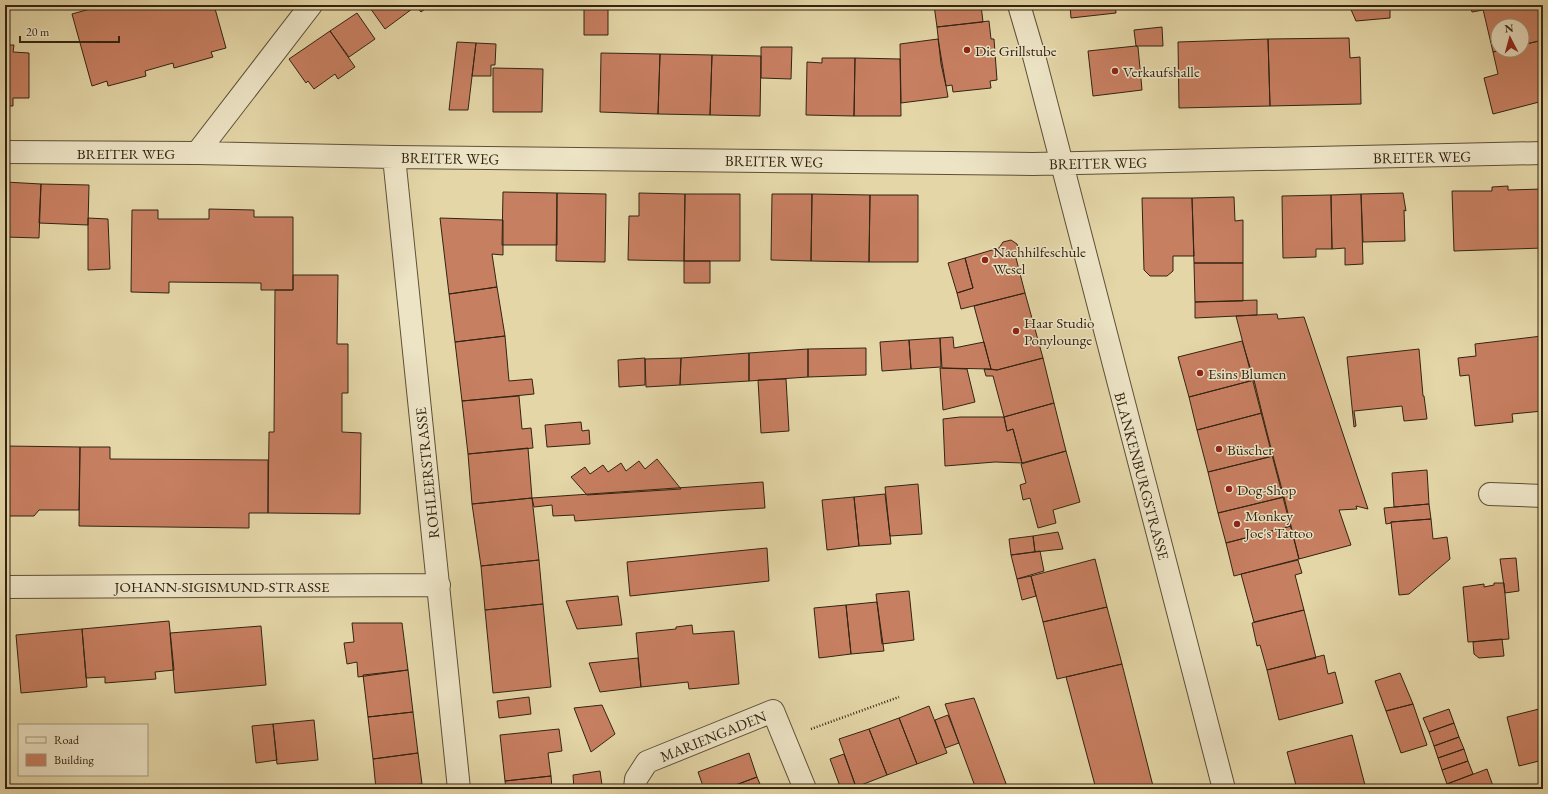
<svg xmlns="http://www.w3.org/2000/svg" width="1548" height="794" font-family="'EB Garamond',serif">
<rect width="100%" height="100%" fill="#e4d6a7"/>
<filter id="stains"><feTurbulence type="fractalNoise" baseFrequency=".005" numOctaves="4"/><feColorMatrix values="0 0 0 0 .2 0 0 0 0 .09 0 0 0 0 .02 0 0 0 .5 -.17"/></filter>
<radialGradient id="worn" r=".72"><stop offset=".6" stop-color="#630" stop-opacity="0"/><stop offset="1" stop-color="#630" stop-opacity=".3"/></radialGradient>
<path fill="#c77f61" stroke="#322412" d="M104,5H214L226,48L211,52L213,57L174,68L173,63L145,71L146,76L108,86L107,81L92,86L72,14Z
M368,5H430L421,12L416,6L385,29Z
M934,5H981L983,22L937,27Z
M1070,5H1115L1116,13L1071,18Z
M1349,5H1390V18L1356,21Z
M1470,5H1482L1483,10L1472,12Z
M1482,5H1537L1543,30V40L1522,45V26H1498V50H1502L1493,52Z
M584,7H608V35H584Z
M357,13L375,39L349,57L330,31Z
M989,21L991,39H994L997,80L990,81L991,88L953,92L952,85L946,86L941,64L937,27Z
M1162,27L1163,46H1136L1134,30Z
M330,31L355,67L338,79L335,74L314,89L308,81L306,83L289,59Z
M1349,38L1350,58L1360,57L1361,104L1270,106L1268,39Z
M938,39L948,97L901,103L900,44Z
M1268,39L1270,106L1179,108L1178,42Z
M1543,40V101L1493,114L1484,78L1498,74L1493,52L1502,50H1522V45Z
M457,42L476,43L468,110H449Z
M476,43L496,44L495,65H491V76H472Z
M5,45H14L13,52L29,53V98H13V106H5Z
M1136,46L1138,47L1142,90L1093,96L1088,51Z
M761,47H792L791,79L761,78Z
M601,53L660,54L658,114L600,112Z
M660,54L712,55L710,115L658,114Z
M712,55L761,56L760,116L710,115Z
M822,58H855L854,116L806,115L807,62L822,63Z
M855,58L900,59L901,116H854Z
M493,68L543,69L542,112H493Z
M5,182L41,184L39,238L5,237Z
M41,184L89,185L88,225L39,223Z
M1508,186V190L1543,189V248L1454,251L1452,191H1492V187Z
M503,192L557,193V245H502Z
M557,193L606,194L605,262L556,261Z
M639,193L685,194L684,261L628,260L629,216H639Z
M1403,193L1406,211L1404,210L1405,241L1363,242L1361,194Z
M685,194H740V261H684Z
M772,194H812L811,261L771,260Z
M812,194L870,195L869,262L811,261Z
M1361,194L1363,264L1345,265V248L1332,249L1331,195Z
M870,195H918V262H869Z
M1331,195L1332,249H1316V257L1283,258L1282,196Z
M1234,197L1235,221L1243,220V263H1194L1192,198Z
M1142,198H1192L1194,256H1173V271L1167,276H1150L1144,270Z
M209,209L254,210V217H293V290H261V283L169,282V293L131,292L132,210H158V219H209Z
M88,218L108,219L110,269L88,270Z
M440,218L503,220V255L492,254L497,287L449,294Z
M1011,240L1017,244L1020,251L1016,258L1025,293L961,309L957,293L973,288L965,258L999,248L1003,242Z
M965,258L973,288L957,293L948,263Z
M684,261H710V283H684Z
M1194,263H1243V301L1195,302Z
M293,275H338L337,344H348V393H342V432L361,433L360,514L268,513L269,432H274L275,290H293Z
M497,287L505,336L455,342L449,294Z
M1025,293L1043,358L997,370L991,369L974,306Z
M1257,300V315L1195,318V302Z
M1277,314L1278,319L1304,317L1368,509L1356,506L1357,509L1339,510L1351,545L1299,559L1236,316Z
M505,336L509,381L532,379L534,394L462,401L455,342Z
M1542,336L1543,411L1512,414L1513,422L1475,426L1469,375L1460,376L1458,358L1476,356L1475,344Z
M953,337L954,348L984,342L991,369L942,368L940,338Z
M940,338L941,367L911,369L909,340Z
M909,340L911,369L882,371L880,342Z
M1242,341L1254,380L1189,397L1178,357Z
M866,348V375L808,377V349Z
M808,349V377L749,381V353Z
M1419,349L1423,396H1424L1427,419L1404,421L1402,406L1354,411L1356,426L1354,427L1347,357Z
M749,353V381L680,385L681,358Z
M645,358V385L619,387L618,360Z
M681,358L680,385L646,387L645,359Z
M1043,358L1054,403L1004,417L993,376H986L984,369L997,370Z
M940,368L967,369L975,402L943,410Z
M786,379L789,431L761,433L758,380Z
M1254,380L1262,413L1197,430L1189,397Z
M519,396L522,429L531,428L533,448L468,454L462,401Z
M1054,403L1066,451L1022,463L1013,429L1007,431L1004,417Z
M1262,413L1273,456L1208,472L1197,430Z
M960,417H1004L1007,431L1013,429L1022,463L995,462L945,466L943,419Z
M581,422L582,431L589,430L590,444L547,447L545,425Z
M5,446L80,447L79,510H39L34,516H7L5,513Z
M80,447H110V459L268,460V513H249V528L79,526Z
M528,448L532,498L472,504L468,454Z
M1066,451L1080,502L1053,510L1056,523L1038,528L1030,498L1023,500L1020,485L1026,483L1021,464Z
M1273,456L1284,497L1218,513L1208,472Z
M657,459L681,489L587,495L571,477L585,467L590,474L603,465L608,472L621,463L626,471L639,461L645,469Z
M1427,470L1429,504L1394,507L1392,473Z
M763,482L765,508L730,510L575,521L574,515L553,516L552,505L534,507L532,498Z
M918,484L922,534L890,536L885,487Z
M885,494L891,544L859,546L854,497Z
M854,497L859,546L827,550L822,500Z
M1284,497L1291,526L1226,543L1218,513Z
M532,498L539,560L481,566L472,504Z
M1429,504L1431,519L1391,522V523L1386,524L1384,508Z
M1431,519L1433,539L1447,537L1450,559L1409,594L1399,595L1391,522Z
M1291,526L1299,559L1234,576L1226,543Z
M1058,532L1063,549L1035,552L1033,536Z
M1033,536L1035,552L1011,555L1009,539Z
M767,548L769,581L630,596L627,562Z
M1040,551L1044,571L1017,579L1011,555Z
M1516,558L1519,591L1505,593L1500,559Z
M1095,559L1107,607L1043,622L1031,576Z
M539,560L543,604L485,610L481,566Z
M1298,560L1302,573L1295,575L1304,610L1254,622L1241,574Z
M1031,576L1036,596L1022,600L1017,579Z
M1494,583H1504L1509,639L1468,642L1463,587L1484,584V587L1494,585Z
M1543,585V626L1539,586Z
M909,591L914,640L882,644L876,594Z
M618,596L622,625L577,629L566,601Z
M877,602L884,651L851,654L846,605Z
M543,604L551,687L493,693L485,610Z
M846,605L851,654L819,658L814,608Z
M1107,607L1122,664L1057,679L1043,622Z
M1304,610L1316,658L1267,670L1260,645L1257,646L1252,623Z
M169,621L174,670L155,672L156,679L105,683V677L86,678L82,629Z
M352,623H402L408,670L358,677L357,662L347,664L344,643L354,642Z
M692,625L693,634L734,631L739,684L689,689L688,682L641,687L636,633L676,629V627Z
M261,626L266,685L175,693L170,633Z
M82,629L87,687L21,693L16,635Z
M1502,639L1504,656L1479,658L1474,654L1473,642Z
M1324,655L1328,674L1335,672L1343,703L1279,720L1267,670Z
M638,658L641,687L600,692L589,663Z
M1122,664L1153,786L1141,789H1096L1066,677Z
M408,670L413,712L368,717L363,675Z
M1400,673L1413,704L1386,711L1375,681Z
M529,697L531,714L499,718L497,701Z
M974,698L1008,789H976L959,743L945,704Z
M1413,704L1427,745L1401,753L1386,711Z
M602,705L615,734L591,752L574,708Z
M929,706L947,753L917,764L899,718Z
M1543,708V760L1519,766L1507,717Z
M1449,709L1454,723L1429,732L1423,718Z
M413,712L418,753L373,759L368,717Z
M948,715L959,743L945,748L935,720Z
M899,718L917,764L887,775L869,729Z
M314,720L318,760L277,764L273,724Z
M1454,723L1459,737L1434,746L1429,732Z
M273,724L277,760L256,763L252,726Z
M559,729L562,751L548,753L551,776L505,781L500,735Z
M869,729L887,775L856,787L839,739Z
M1352,735L1366,789H1297L1287,752Z
M1459,737L1464,749L1438,758L1434,746Z
M1464,749L1468,761L1442,770L1438,758Z
M418,753L422,784L376,789L373,759Z
M749,753L757,777L725,789H704L698,772Z
M844,754L856,787L850,789H841L830,759Z
M1468,761L1473,774L1447,784L1442,770Z
M1487,769L1494,789H1449L1447,784Z
M600,771L602,785L574,789L573,775Z
M551,776L552,789H506L505,781Z
M757,777L762,789H725Z
M422,784V789H383Z
M1153,786L1154,789H1141Z"/>
<g fill="none" stroke-linecap="round" stroke-linejoin="round">
<g stroke="#5e5037" stroke-width="24">
<path id="street" d="M1019,5L1034,56L1224,789
M5,152L197,153L394,157L1033,164L1543,153
M197,153L311,5
M394,157L459,789
M1490,494L1543,496
M5,587L439,585
M635,789L636,779L647,762L773,711L805,789"/>
</g>
<path stroke="#322412" stroke-width="2.5" stroke-dasharray="1 2" stroke-linecap="butt" d="M811,729L899,697"/>
<use href="#street" stroke="#ede4c6" stroke-width="22"/>
</g>
<g fill="#8f2418" stroke="#ede4c6" stroke-width="1.5">
<circle cx="967" cy="50" r="4"/>
<circle cx="1115" cy="71" r="4"/>
<circle cx="985" cy="260" r="4"/>
<circle cx="1016" cy="331" r="4"/>
<circle cx="1200" cy="373" r="4"/>
<circle cx="1219" cy="449" r="4"/>
<circle cx="1229" cy="489" r="4"/>
<circle cx="1237" cy="524" r="4"/>
</g>
<g text-anchor="middle" dominant-baseline="central" stroke-width="3" stroke-linejoin="round" paint-order="stroke">
<g font-size="15" fill="#322412" stroke="#ede4c6" text-anchor="start">
<text x="975" y="50">Die Grillstube</text>
<text x="1123" y="71">Verkaufshalle</text>
<text x="993" y="251">Nachhilfeschule<tspan x="993" dy="17">Wesel</tspan></text>
<text x="1024" y="322">Haar Studio<tspan x="1024" dy="17">Ponylounge</tspan></text>
<text x="1208" y="373">Esins Blumen</text>
<text x="1227" y="449">Büscher</text>
<text x="1237" y="489">Dog-Shop</text>
<text x="1245" y="515">Monkey<tspan x="1245" dy="17">Joe's Tattoo</tspan></text>
</g>
<g font-size="15" fill="#322412" stroke="#ede4c6">
<text x="126" y="153">BREITER WEG</text>
<text transform="translate(1422 157) rotate(-1)">BREITER WEG</text>
<text transform="translate(450 158) rotate(1)">BREITER WEG</text>
<text transform="translate(774 161) rotate(1)">BREITER WEG</text>
<text transform="translate(1098 163) rotate(-1)">BREITER WEG</text>
<text transform="translate(427 473) rotate(-96)">ROHLEERSTRASSE</text>
<text transform="translate(1142 476) rotate(75)">BLANKENBURGSTRASSE</text>
<text x="222" y="586">JOHANN-SIGISMUND-STRASSE</text>
<text transform="translate(713 736) rotate(-22)">MARIENGADEN</text>
</g>
</g>
<rect width="1548" height="794" fill="none" stroke="#e4d6a7" stroke-width="20"/>
<rect x="6" y="6" width="1536" height="782" fill="none" stroke="#322412" stroke-width="2"/>
<rect x="10" y="10" width="1528" height="774" fill="none" stroke="#322412"/>
<rect x="18" y="724" width="130" height="52" fill="#ede4c6" stroke="#a2977e"/>
<rect x="26" y="737" width="20" height="6" fill="#ede4c6" stroke="#a2977e"/>
<text x="54" y="744" font-size="12" fill="#322412">Road</text>
<rect x="26" y="754" width="20" height="12" fill="#c77f61" stroke="#a2977e"/>
<text x="54" y="764" font-size="12" fill="#322412">Building</text>
<g transform="translate(1510 38) rotate(354)"><circle r="19" fill="#ede4c6" stroke="#a2977e"/>
<path d="M0-3L7 15L0 10L-7 15Z" fill="#8f2418"/>
<text y="-6" font-size="11" font-weight="bold" text-anchor="middle" fill="#322412">N</text>
</g>
<path d="M20 36v6h99v-6" fill="none" stroke="#322412" stroke-width="2"/>
<text x="26" y="36" font-size="12" fill="#322412" stroke="#ede4c6" stroke-width="3" paint-order="stroke">20 m</text>
<rect width="100%" height="100%" filter="url(#stains)"/>
<rect width="100%" height="100%" fill="url(#worn)"/>
</svg>
